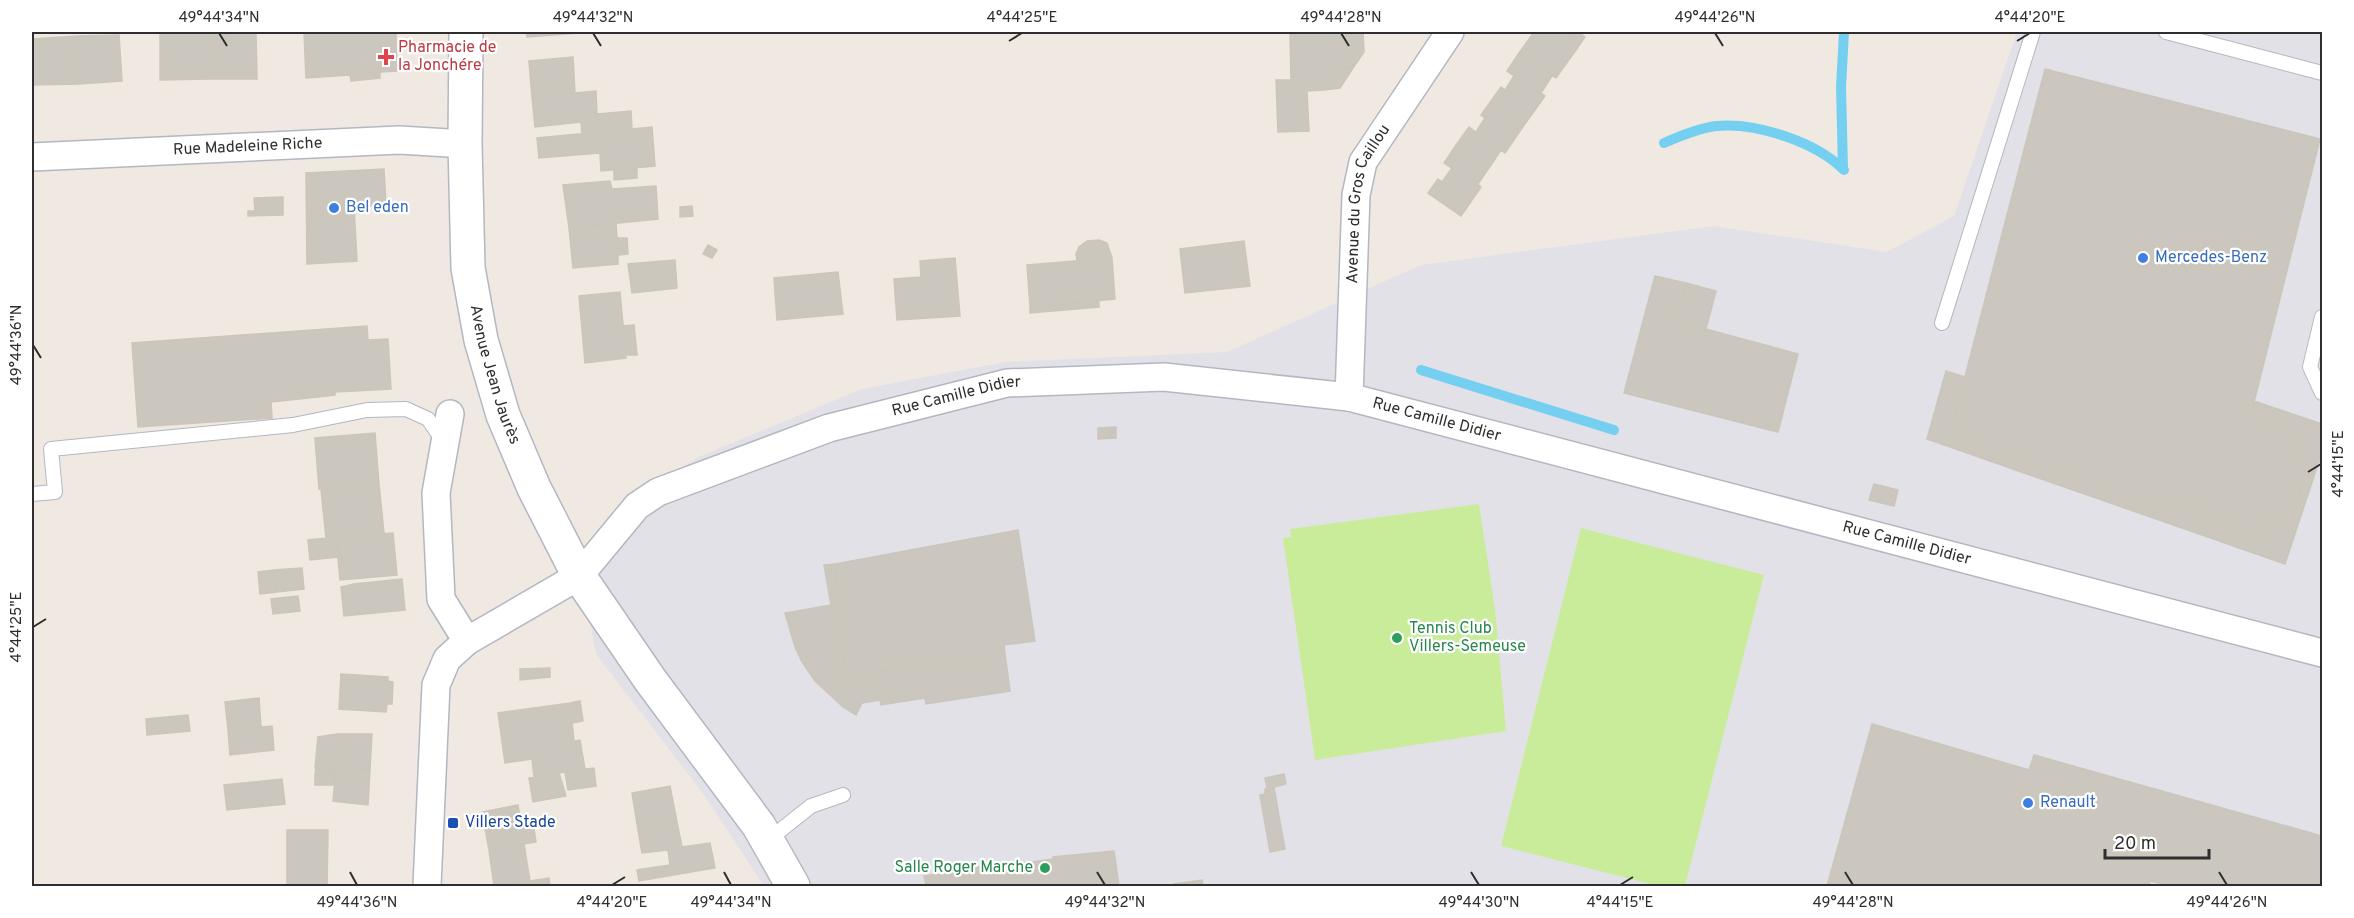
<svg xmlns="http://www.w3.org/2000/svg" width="2354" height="918" font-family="Overpass,sans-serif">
<rect width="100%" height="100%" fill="#efe9e1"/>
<path fill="#e3e1e8" d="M2017,32H2322V886H764L705,796L596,654L589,616V580L649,487L701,456L862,389L1005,362L1227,352L1421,265L1714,226L1887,252L1954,216Z"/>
<path fill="#c9ec9a" d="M1479,504L1495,609L1506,731L1315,760L1283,538L1291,537L1290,529Z
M1581,528L1764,575L1685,886H1658L1501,846Z"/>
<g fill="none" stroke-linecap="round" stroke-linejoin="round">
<path stroke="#75cff0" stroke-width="10" d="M1664,143C1680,136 1699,128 1716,126C1756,122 1816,142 1844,170
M1843,169L1841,87L1844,32
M1421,370L1614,430"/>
</g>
<path fill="#cbc7bf" stroke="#cbc5ba" stroke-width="1.5" d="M208,32H256L257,79H209Z
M208,32L209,79L160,80V33Z
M304,32H396L397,71L380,72V78L351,81L350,75L306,78Z
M526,32H578V33L527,37Z
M1290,32H1363L1364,52L1353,68L1335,70L1323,90L1306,91L1291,80Z
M1534,32H1577L1567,45L1576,50L1556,78L1519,53Z
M1577,32L1585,37L1576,50L1567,45Z
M119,35L122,81L79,84L77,36Z
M77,36L79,84L32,85V39Z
M1519,53L1552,76L1541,93L1545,96L1525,124L1491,101L1501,87L1505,90L1514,76L1507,71Z
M573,57L575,93L532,97L529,61Z
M1353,68L1340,88L1323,90L1335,70Z
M2045,69L2320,139L2251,414L2270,419L2286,429L2298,444L2304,463V482L2298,500L2285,517L2267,528L2245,531L2224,527L2206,516L2194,499L2164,512L1949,438Z
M1276,80H1291L1307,91L1309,131L1278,132Z
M596,91L597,114L631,111L632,129L582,134L581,122L535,127L532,97Z
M1491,101L1525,124L1505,153L1501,150L1489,168L1456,145L1469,127L1476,132L1485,118L1481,115Z
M652,127L655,166L601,171L600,153L539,158L537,138Z
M1456,145L1489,168L1478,184L1481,187L1461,216L1428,193L1438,179L1442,182L1452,168L1444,163Z
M637,168V178L614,180V170Z
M384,169L386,205L354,207L357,261L307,264L306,173Z
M610,181L612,189L656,186L658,219L569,228L563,185Z
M283,197V215L248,216V211H255L254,198Z
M692,206L693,216L680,217V207Z
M616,223L617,238H627L628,254L618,255V264L573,268L569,228Z
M1099,240L1107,243L1112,258L1077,261L1076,254L1079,247L1087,241Z
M1244,241L1250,286L1185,293L1180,249Z
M708,245L717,250L712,258L703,254Z
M955,258L960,316L897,320L894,279L921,277L920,261Z
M1112,258L1115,299L1030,307L1027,265Z
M675,260L676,274L630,278L628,264Z
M838,272L843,314L777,320L774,278Z
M676,274L677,288L632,293L630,278Z
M1655,276L1686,283L1676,321L1798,354L1778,432L1624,393Z
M1686,283L1716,291L1706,329L1676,321Z
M620,292L626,358L585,363L579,296Z
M1099,300V307L1030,313V307Z
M634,325L637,355H626L623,326Z
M367,326L368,340L388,339L391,389L335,392V395L271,402L272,418L138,427L132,343Z
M1946,371L1965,377L1949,438L2164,512L2194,499L2206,516L2224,527L2245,531L2267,528L2285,517L2298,500L2304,482V463L2298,444L2286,429L2270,419L2251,414L2254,401L2322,424V452L2285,564L1927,439Z
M1116,427V438L1098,439V428Z
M375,433L379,484L319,489L315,438Z
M379,484L384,533L326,538L321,489Z
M1874,484L1898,490L1894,506L1869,500Z
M1018,530L1035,641L1004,645L1005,654L846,676L835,564Z
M393,533L397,575L340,580L336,537Z
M336,537L338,557L310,560L308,540Z
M835,564L846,676L815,681L802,662L795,647L785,613L831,605L824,565Z
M302,568L304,589L277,592L274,570Z
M274,570L277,592L260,594L258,572Z
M402,579L405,610L344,616L341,587L354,584Z
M298,596L300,611L273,614L271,599Z
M1005,654L1010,691L926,704L925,698L881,705L880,700L862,703L856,715L843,707L815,681Z
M550,668V677L520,680V669Z
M341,674L388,677V681L393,682L392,704H387L386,712L339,709Z
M259,698L261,727L228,730L225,702Z
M580,701L583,721L572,723L570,703Z
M570,703L574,741L580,740L585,769L534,777L532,759L505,763L498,713Z
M188,715L190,731L147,735L146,719Z
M1872,724L2029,770L2034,755L2322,836V886H2172L2150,881L2149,886H1827Z
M272,726L274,750L230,755L228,730Z
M338,734H372L370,769L336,768Z
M338,734L336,768H315L318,737Z
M316,768H336L335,773L315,775Z
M336,768L370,769L368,805L333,801Z
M594,768L596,786L568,790L565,772Z
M335,773L334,785H315V775Z
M559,773L566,796L533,802L529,778Z
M1284,774L1286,784L1274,787L1280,822L1274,824L1275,834L1267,835L1260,795L1265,794V789L1267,788L1265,778Z
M282,779L285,804L227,810L224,785Z
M670,786L676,817L637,824L632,793Z
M518,805L521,824L533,823L536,842L489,850L482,812Z
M676,817L682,847L710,843L715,868L639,881L637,870L670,865L668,850L642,853L637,824Z
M1280,822L1285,849L1270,852L1267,835L1275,834L1274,824Z
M287,830H328L327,886L287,885Z
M524,844L530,881L494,886L489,850Z
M1114,851L1119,886H926L924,876L975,869L974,867L987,866V868L993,867L992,865L1004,863V866L1053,859V857Z
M549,878L550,886H504L530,881Z
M1202,880L1203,886H1174V884Z"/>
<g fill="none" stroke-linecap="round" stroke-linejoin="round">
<g stroke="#b4b7c1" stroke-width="16">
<path id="service" d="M2166,32L2322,73
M2322,317L2310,367L2322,393
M1942,323L2033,32
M32,494L55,492L51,449L293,425L367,410L406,409L428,419L444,442
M767,841L811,806L843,795"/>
</g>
<g stroke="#b4b7c1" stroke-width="30">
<g id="minor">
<path id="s1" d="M32,157L399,140L465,144"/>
<path id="s2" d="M1349,397L1356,195L1363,162L1450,32"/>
<path d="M450,414L436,493L441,599L467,641"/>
<path id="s3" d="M427,886L436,685L447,659L467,641L579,576L637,506L658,492L829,428L1007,383L1164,377L1349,397L2322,653"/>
</g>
</g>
<g stroke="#b4b7c1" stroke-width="36">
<g id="secondary">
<path id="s4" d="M466,32L465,144L468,268L481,340L503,415L534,488L579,576L651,681L759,826L793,886"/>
</g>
</g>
<use href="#service" stroke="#fff" stroke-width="14"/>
<use href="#minor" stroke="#fff" stroke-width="27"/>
<use href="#secondary" stroke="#fff" stroke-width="33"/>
</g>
<path fill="none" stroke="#2e2e2e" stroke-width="2" d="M219,33L227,46M593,33L601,46M1341,33L1349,46M1715,33L1723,46M1009,41L1022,33M2017,41L2030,33M33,345L41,358M2308,472L2321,464M33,627L46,619M350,872L357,885M724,872L731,885M1097,872L1105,885M1471,872L1479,885M1845,872L1853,885M2219,872L2227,885M612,885L625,877M1620,885L1633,877"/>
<path fill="#e0444e" stroke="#fff" stroke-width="2" d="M383 48h6v6h6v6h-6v6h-6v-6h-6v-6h6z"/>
<g fill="#3f7fe0" stroke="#fff" stroke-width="2">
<circle cx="334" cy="208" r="6"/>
<circle cx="2143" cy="258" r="6"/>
<circle cx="2028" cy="803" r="6"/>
</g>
<g fill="#2e9e5b" stroke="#fff" stroke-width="2">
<circle cx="1397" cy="638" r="6"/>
<circle cx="1045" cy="868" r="6"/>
</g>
<rect fill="#1a4fb4" stroke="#fff" stroke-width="2" x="447" y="817" width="12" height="12" rx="3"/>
<g text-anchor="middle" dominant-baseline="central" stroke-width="4.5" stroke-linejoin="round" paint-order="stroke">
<g font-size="16" fill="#be3a42" stroke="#fff" text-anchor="start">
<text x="398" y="48">Pharmacie de<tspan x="398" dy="18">la Jonchére</tspan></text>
</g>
<g font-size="16" fill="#2e2e2e" stroke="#fff">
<text stroke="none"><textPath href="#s1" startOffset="216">Rue Madeleine Riche</textPath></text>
<text stroke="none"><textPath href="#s2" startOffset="196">Avenue du Gros Caillou</textPath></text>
<text stroke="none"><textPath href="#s4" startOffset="346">Avenue Jean Jaurès</textPath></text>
<text stroke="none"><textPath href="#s3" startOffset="816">Rue Camille Didier</textPath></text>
<text stroke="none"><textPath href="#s3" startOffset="1302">Rue Camille Didier</textPath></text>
<text stroke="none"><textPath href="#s3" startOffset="1788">Rue Camille Didier</textPath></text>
</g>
<g font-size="16" fill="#366cbe" stroke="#fff" text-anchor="start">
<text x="346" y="208">Bel eden</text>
<text x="2155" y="258">Mercedes-Benz</text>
<text x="2040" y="803">Renault</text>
</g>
<g font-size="16" fill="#27864d" stroke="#fff" text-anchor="start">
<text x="1409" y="629">Tennis Club<tspan x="1409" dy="18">Villers-Semeuse</tspan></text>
<text x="1033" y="868" text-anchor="end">Salle Roger Marche</text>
</g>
<g font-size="16" fill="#164399" stroke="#fff" text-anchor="start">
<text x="465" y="823">Villers Stade</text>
</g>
</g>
<rect width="2354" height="918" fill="none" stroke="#ffffff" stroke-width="66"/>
<path d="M2105 849v9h104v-9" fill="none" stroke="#2e2e2e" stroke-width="3"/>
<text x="2114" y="849" font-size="18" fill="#2e2e2e" stroke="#ffffff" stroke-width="4.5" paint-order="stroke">20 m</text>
<rect x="33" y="33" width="2288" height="852" fill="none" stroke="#2e2e2e" stroke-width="2"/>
<g font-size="15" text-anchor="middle" fill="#2e2e2e">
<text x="219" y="22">49°44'34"N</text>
<text x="593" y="22">49°44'32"N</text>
<text x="1022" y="22">4°44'25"E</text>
<text x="1341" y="22">49°44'28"N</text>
<text x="1715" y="22">49°44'26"N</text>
<text x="2030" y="22">4°44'20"E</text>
<text transform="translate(16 345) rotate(-90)" y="5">49°44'36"N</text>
<text transform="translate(2338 464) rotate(-90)" y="5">4°44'15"E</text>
<text transform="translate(16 627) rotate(-90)" y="5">4°44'25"E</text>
<text x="357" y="907">49°44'36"N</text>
<text x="612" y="907">4°44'20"E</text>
<text x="731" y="907">49°44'34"N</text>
<text x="1105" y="907">49°44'32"N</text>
<text x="1479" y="907">49°44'30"N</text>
<text x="1620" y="907">4°44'15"E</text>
<text x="1853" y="907">49°44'28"N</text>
<text x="2227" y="907">49°44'26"N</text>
</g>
</svg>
